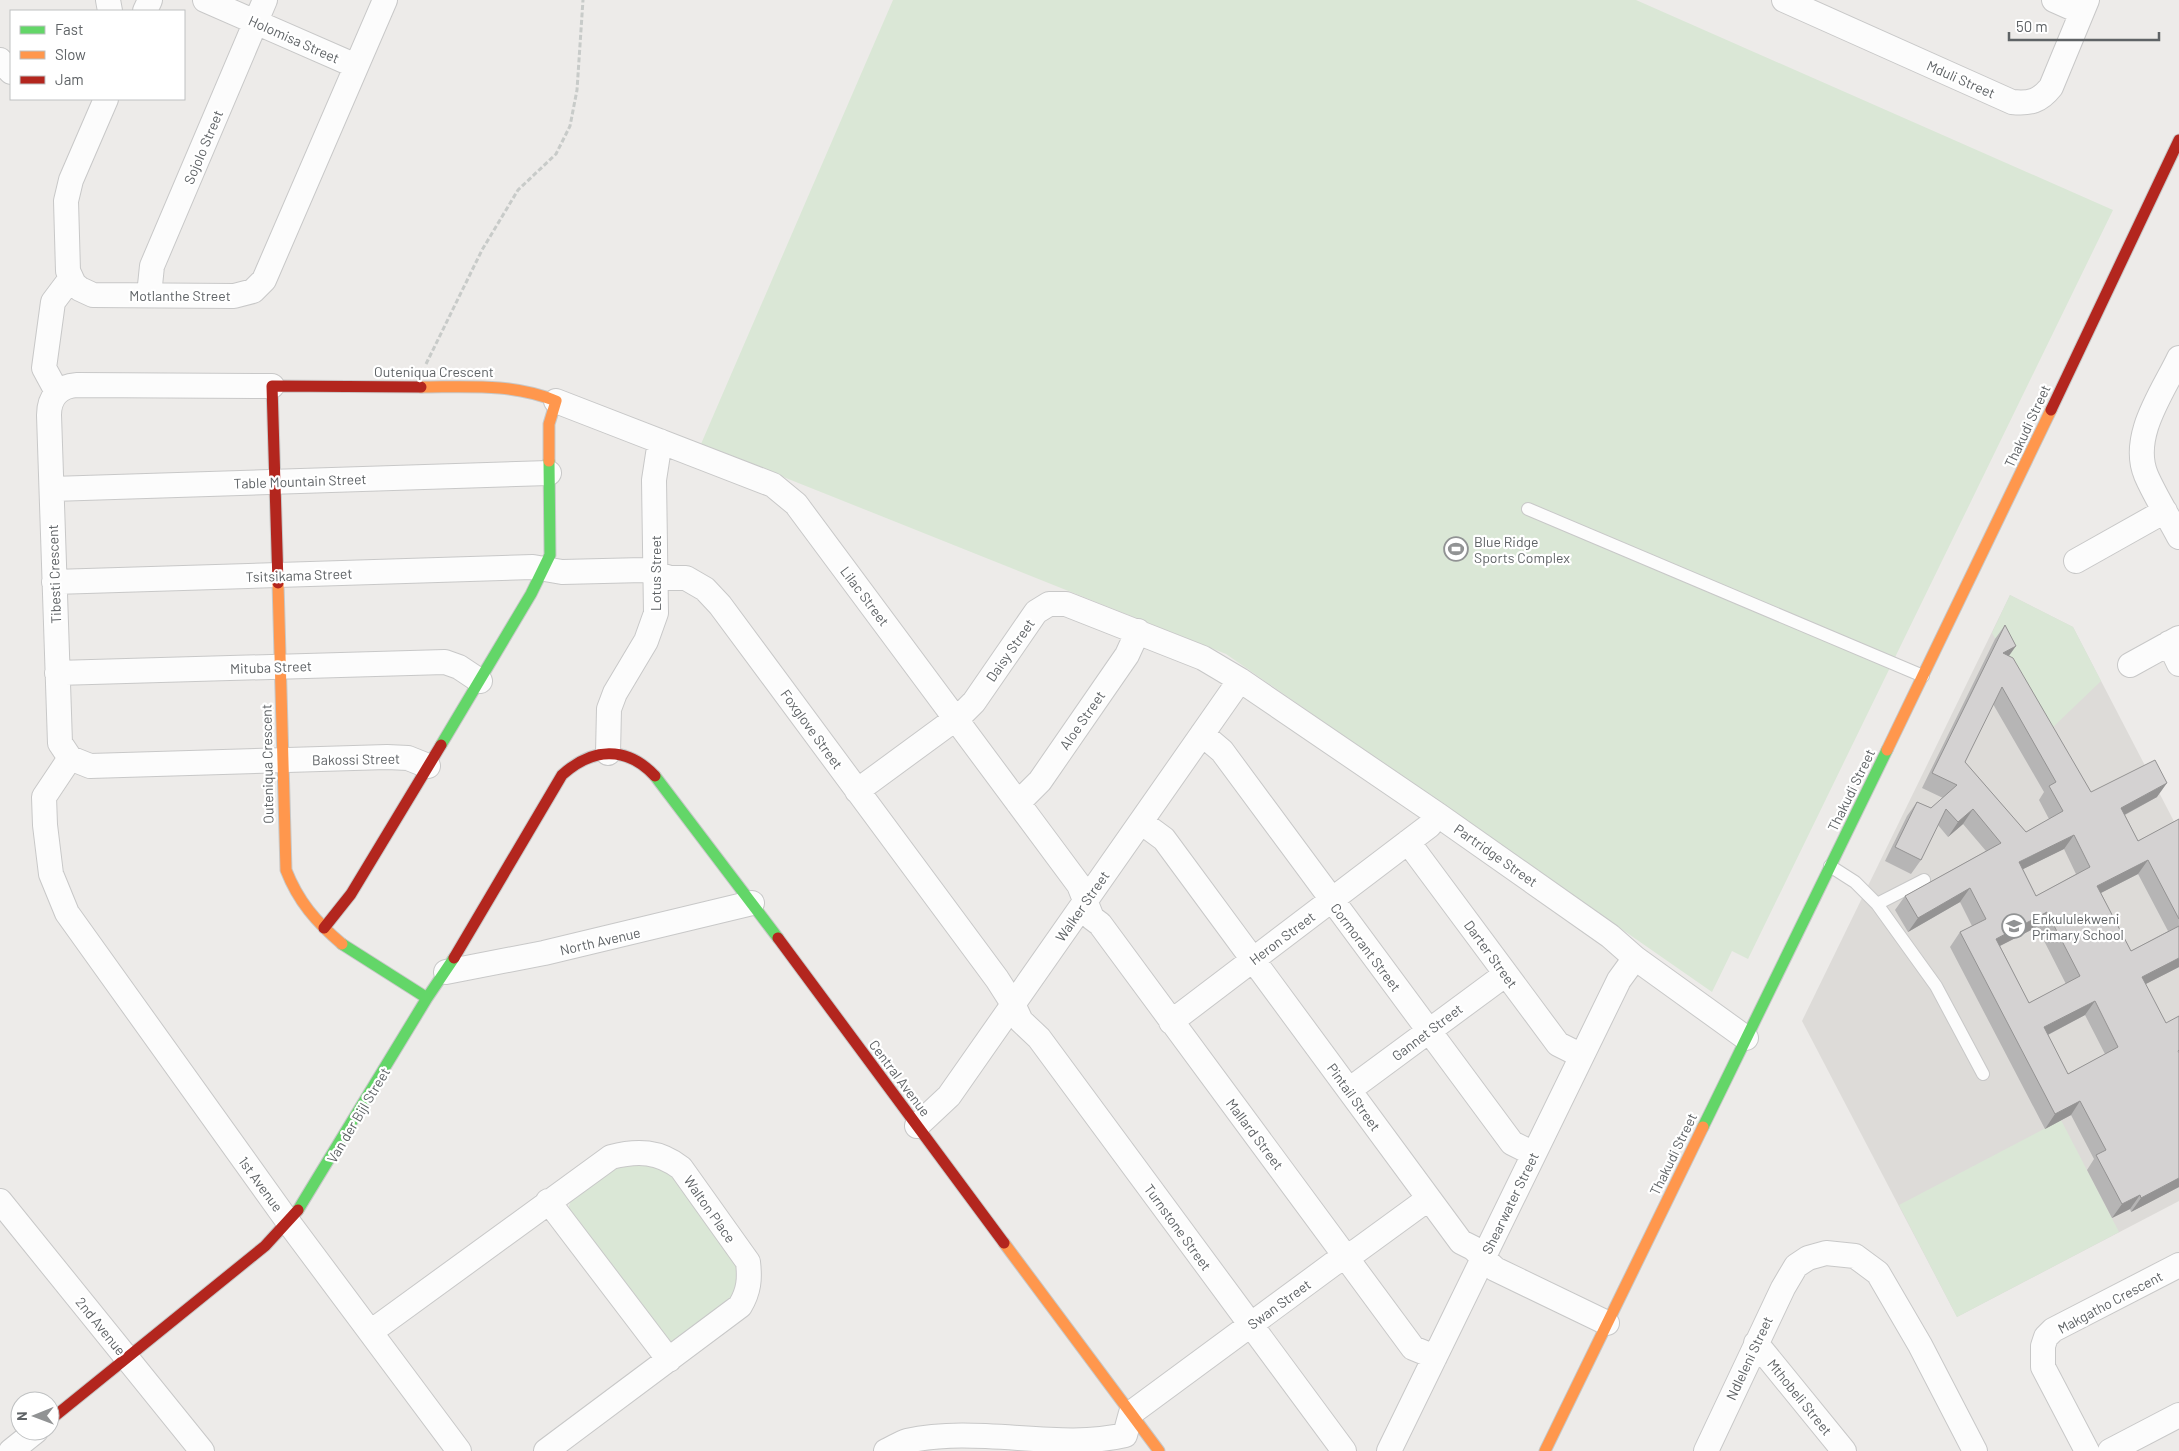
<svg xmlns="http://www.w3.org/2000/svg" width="2179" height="1451" font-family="Barlow,sans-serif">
<rect width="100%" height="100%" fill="#edebe9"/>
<path fill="#dddbd8" d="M2010,595L2073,627L2179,831V1201L1957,1317L1802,1021Z"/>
<path fill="#dae7d6" d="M893,0H1636L2113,210L1748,959L1732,951L1712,992L1226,654L701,444Z
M2010,595L2073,627L2101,681L2050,730L1992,633Z
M2061,1120L2119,1232L1957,1317L1899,1205Z
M647,1161L675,1175L735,1259L740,1276L733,1298L680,1340L670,1341L663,1336L570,1214L569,1206L572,1197L622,1163Z"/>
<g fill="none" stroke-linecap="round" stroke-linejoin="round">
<g stroke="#c8c8c8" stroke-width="14">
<path id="lane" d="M1528,509L1923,676
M1830,866L1855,882L1877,904L1936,986L1983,1074
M1877,904L1924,880"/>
</g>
<g stroke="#c8c8c8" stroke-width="26">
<path id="street" d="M108,0L110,11
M205,0L356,66
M1784,0L2012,102C2030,104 2040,101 2051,87L2087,0
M2054,0L2081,12
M145,11L150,0
M0,60L11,72
M106,99L71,180L66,201L68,271L74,284L80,289L93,295L234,296L253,291L264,280L385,0
M149,295L152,266L265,0
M2179,358C2163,392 2130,436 2146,475C2155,496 2168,516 2179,537
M272,386L77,385C59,386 49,397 49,415L60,743L70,758L90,766L387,757L408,758L428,766
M57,392L44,368L53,302L71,278
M556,401L773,485L796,504L1079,885L1092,918L1100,924L1413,1348L1435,1357
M52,489L549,473
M2076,561L2165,511
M54,582L533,567L562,572L644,570L670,578H686L705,589L720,605L997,979L1013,1004L1021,1021L1039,1038L1344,1451
M2169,643L2179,664
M2130,665L2179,638
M57,673L445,662L459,667L480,681
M1202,734L1222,751L1512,1143L1534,1154
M608,753L609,709L615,693L646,641L656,613L654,480L660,441
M70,758L44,797L45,825L51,874L67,913L289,1223L459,1451
M857,791L962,714L974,702L1036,612L1049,604H1066L1203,658L1240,680L1438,815L1610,936L1635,958L1746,1038
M1018,803L1040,781L1127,655L1138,631
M1141,822L1164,839L1461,1242L1473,1248L1495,1269L1607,1323
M1408,842L1558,1044L1582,1056
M446,972L544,953L752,903
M1171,1022L1429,826L1438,815
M1349,1090L1506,974
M917,1126L949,1096L1240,680
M0,1201L202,1451
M548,1201L669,1360
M372,1331L611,1157C638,1150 659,1151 681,1168L748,1262C750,1279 749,1291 740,1306L546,1451
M1756,1343L1844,1451
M11,1451L36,1431
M886,1451C893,1448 900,1443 907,1441C978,1425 1059,1451 1125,1435L1131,1413L1333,1264L1358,1250L1428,1199
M1389,1451L1619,980L1635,958
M1706,1451L1783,1288L1796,1266L1808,1258L1826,1253L1855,1256L1878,1273L1920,1345L1975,1451
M2087,1451L2043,1367V1346L2046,1337L2053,1330L2179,1265
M2110,1451L2179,1415"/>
</g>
<g stroke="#c7c8c8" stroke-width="13">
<path id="fast" d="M441,745L531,594L550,555L549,461
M655,776L778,938
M342,944L427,998
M1703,1127L1887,750
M298,1210L427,998L454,958"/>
</g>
<g stroke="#c7c8c8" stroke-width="13">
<path id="slow" d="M421,387C466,387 513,383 556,401L549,424V461
M278,583L286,870C298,901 316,922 342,944
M1887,750L2051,410
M1004,1243L1159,1451
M1545,1451L1703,1127"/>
</g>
<g stroke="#c7c8c8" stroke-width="13">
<path id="jam" d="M2051,410L2179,140
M278,583L272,386L421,387
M324,928L351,894L441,745
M778,938L1004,1243
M454,958L562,775C592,748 626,745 655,776
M50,1420L265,1246L298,1210"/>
</g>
<path stroke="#c8cbc9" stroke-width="3" stroke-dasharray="5 2.5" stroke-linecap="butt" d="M426,364L482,250L518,190L556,154L570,126L577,90L583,0"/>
<use href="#lane" stroke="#fcfcfc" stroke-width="12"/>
<use href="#street" stroke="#fcfcfc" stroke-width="24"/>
<use href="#fast" stroke="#63d668" stroke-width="11"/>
<use href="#slow" stroke="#ff974d" stroke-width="11"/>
<use href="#jam" stroke="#b3261e" stroke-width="11"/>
</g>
<path fill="#b6b5b5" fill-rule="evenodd" d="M2005,625L2009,656L2091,792L2157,797L2125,815L2138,841L2179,819V967L2146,984L2179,1187L2131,1212L2130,1209L2112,1218L2087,1170L2094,1159L2071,1115L2045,1129L1950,947L1960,932L1972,926L1960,902L1908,932L1895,910L1905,896L1986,851L1963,824L1948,837L1938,825L1921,860L1911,874L1885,861L1907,816L1917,802L1931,808L1943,798L1922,788L1995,639ZM1993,704L2044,792L2039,800L2049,819L2026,832L1965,762ZM2064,849L2076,874L2036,896L2023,869ZM2138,874L2168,931L2131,951L2101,893ZM2037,927L2066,984L2029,1003L2000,946ZM2085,1015L2105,1054L2068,1074L2048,1035Z"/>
<path fill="#949393" d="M2016,646L2006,660L2003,653Z
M2167,783L2157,797L2111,822L2121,808Z
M1973,809L1963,824L1948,837L1958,822Z
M2074,835L2064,849L2009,876L2019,862Z
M2148,860L2138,874L2087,900L2097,886Z
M1970,888L1960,902L1908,932L1918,918Z
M2047,912L2037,927L1986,953L1996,939Z
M2179,958V967L2132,991L2142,977Z
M2095,1001L2085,1015L2034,1042L2044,1027Z
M2080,1101L2071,1115L2045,1129L2055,1114Z
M2179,1178V1187L2131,1212L2141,1198Z
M2140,1195L2130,1209L2112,1218L2122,1204Z"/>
<path fill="#d4d2d2" stroke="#949393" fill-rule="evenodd" d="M2005,625L2016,646L2003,653L2013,658L2091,792L2155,760L2167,783L2121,808L2138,841L2179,819V919L2148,860L2097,886L2131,951L2179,926V958L2142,977L2166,1023L2179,1016V1050L2178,1051L2179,1053V1178L2141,1198L2140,1195L2122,1204L2096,1155L2106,1150L2080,1101L2055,1114L1960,932L1986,919L1970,888L1918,918L1905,896L2001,843L1973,809L1958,822L1946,809L1921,860L1895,847L1917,802L1931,808L1957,785L1932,773ZM2002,687L2056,782L2049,786L2063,811L2026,832L1965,762ZM2074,835L2090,867L2036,896L2019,862ZM2047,912L2080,976L2029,1003L1996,939ZM2095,1001L2118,1047L2068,1074L2044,1027Z"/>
<defs>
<g id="stadium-ring" transform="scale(1.25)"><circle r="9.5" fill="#fff" stroke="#919394" stroke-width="1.5"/><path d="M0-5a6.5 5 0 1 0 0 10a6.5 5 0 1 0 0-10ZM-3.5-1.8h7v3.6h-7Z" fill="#919394"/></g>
<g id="school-ring" transform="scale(1.25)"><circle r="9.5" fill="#fff" stroke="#919394" stroke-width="1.5"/><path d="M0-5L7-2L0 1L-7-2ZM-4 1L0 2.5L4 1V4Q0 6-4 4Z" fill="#919394"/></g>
</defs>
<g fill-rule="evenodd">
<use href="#stadium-ring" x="1456" y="549"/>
<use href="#school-ring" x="2014" y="926"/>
</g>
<g text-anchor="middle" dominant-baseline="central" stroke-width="4.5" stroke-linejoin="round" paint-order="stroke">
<g font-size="14" fill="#5f6366" stroke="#fff">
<text transform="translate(294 39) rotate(24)">Holomisa Street</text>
<text transform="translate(1961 79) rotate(24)">Mduli Street</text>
<text transform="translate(203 147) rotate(-67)">Sojolo Street</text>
<text x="180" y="295">Motlanthe Street</text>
<text x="434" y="371">Outeniqua Crescent</text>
<text transform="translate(2027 426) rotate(-65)">Thakudi Street</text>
<text transform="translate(300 481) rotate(-2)">Table Mountain Street</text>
<text transform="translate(655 573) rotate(-90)">Lotus Street</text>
<text transform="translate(54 574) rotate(-92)">Tibesti Crescent</text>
<text transform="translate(299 575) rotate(-2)">Tsitsikama Street</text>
<text transform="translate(865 596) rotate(53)">Lilac Street</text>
<text transform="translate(1010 650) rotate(-55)">Daisy Street</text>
<text transform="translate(271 667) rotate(-2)">Mituba Street</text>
<text transform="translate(1082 720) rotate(-55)">Aloe Street</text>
<text transform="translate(812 729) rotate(54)">Foxglove Street</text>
<text transform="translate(356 759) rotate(-1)">Bakossi Street</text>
<text transform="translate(267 764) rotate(-91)">Outeniqua Crescent</text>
<text transform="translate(1851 790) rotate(-64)">Thakudi Street</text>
<text transform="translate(1496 855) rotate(35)">Partridge Street</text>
<text transform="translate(1082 906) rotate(-55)">Walker Street</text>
<text transform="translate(1282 938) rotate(-37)">Heron Street</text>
<text transform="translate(600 941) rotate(-13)">North Avenue</text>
<text transform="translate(1366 947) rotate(53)">Cormorant Street</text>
<text transform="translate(1491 954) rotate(54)">Darter Street</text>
<text transform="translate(1427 1032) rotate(-37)">Gannet Street</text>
<text transform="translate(900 1078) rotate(53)">Central Avenue</text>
<text transform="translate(1354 1097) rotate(54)">Pintail Street</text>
<text transform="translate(358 1115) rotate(-59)">Van der Bijl Street</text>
<text transform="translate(1255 1134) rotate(53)">Mallard Street</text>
<text transform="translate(1673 1154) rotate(-64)">Thakudi Street</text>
<text transform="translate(261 1184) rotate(54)">1st Avenue</text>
<text transform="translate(1510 1203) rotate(-64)">Shearwater Street</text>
<text transform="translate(710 1209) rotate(55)">Walton Place</text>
<text transform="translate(1178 1227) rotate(54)">Turnstone Street</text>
<text transform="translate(2110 1302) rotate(-28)">Makgatho Crescent</text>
<text transform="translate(1279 1304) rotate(-36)">Swan Street</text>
<text transform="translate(101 1326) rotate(51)">2nd Avenue</text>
<text transform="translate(1749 1358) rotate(-65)">Ndleleni Street</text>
<text transform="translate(1800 1397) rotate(51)">Mthobeli Street</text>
</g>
<g font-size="14" fill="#5f6366" stroke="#fff" text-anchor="start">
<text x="1474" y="541">Blue Ridge<tspan x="1474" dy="16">Sports Complex</tspan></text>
<text x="2032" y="918">Enkululekweni<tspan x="2032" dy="16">Primary School</tspan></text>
</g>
</g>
<rect x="10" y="10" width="175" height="90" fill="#ffffff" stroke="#bfc1c2"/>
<rect x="20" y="26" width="25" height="8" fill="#63d668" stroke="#bfc1c2"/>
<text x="55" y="35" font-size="15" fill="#5f6366">Fast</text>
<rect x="20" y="51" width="25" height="8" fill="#ff974d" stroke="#bfc1c2"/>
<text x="55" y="60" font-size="15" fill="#5f6366">Slow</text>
<rect x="20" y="76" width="25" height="8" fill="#b3261e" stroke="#bfc1c2"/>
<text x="55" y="85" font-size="15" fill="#5f6366">Jam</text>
<g transform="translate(35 1416) rotate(269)"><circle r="24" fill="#ffffff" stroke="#bfc1c2"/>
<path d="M0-4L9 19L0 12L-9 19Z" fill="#919394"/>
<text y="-8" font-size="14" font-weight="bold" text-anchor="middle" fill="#5f6366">N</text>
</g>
<path d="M2009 32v8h150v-8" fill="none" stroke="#5f6366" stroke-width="2.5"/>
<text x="2016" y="32" font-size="15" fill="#5f6366" stroke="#ffffff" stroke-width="4" paint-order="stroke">50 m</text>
</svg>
